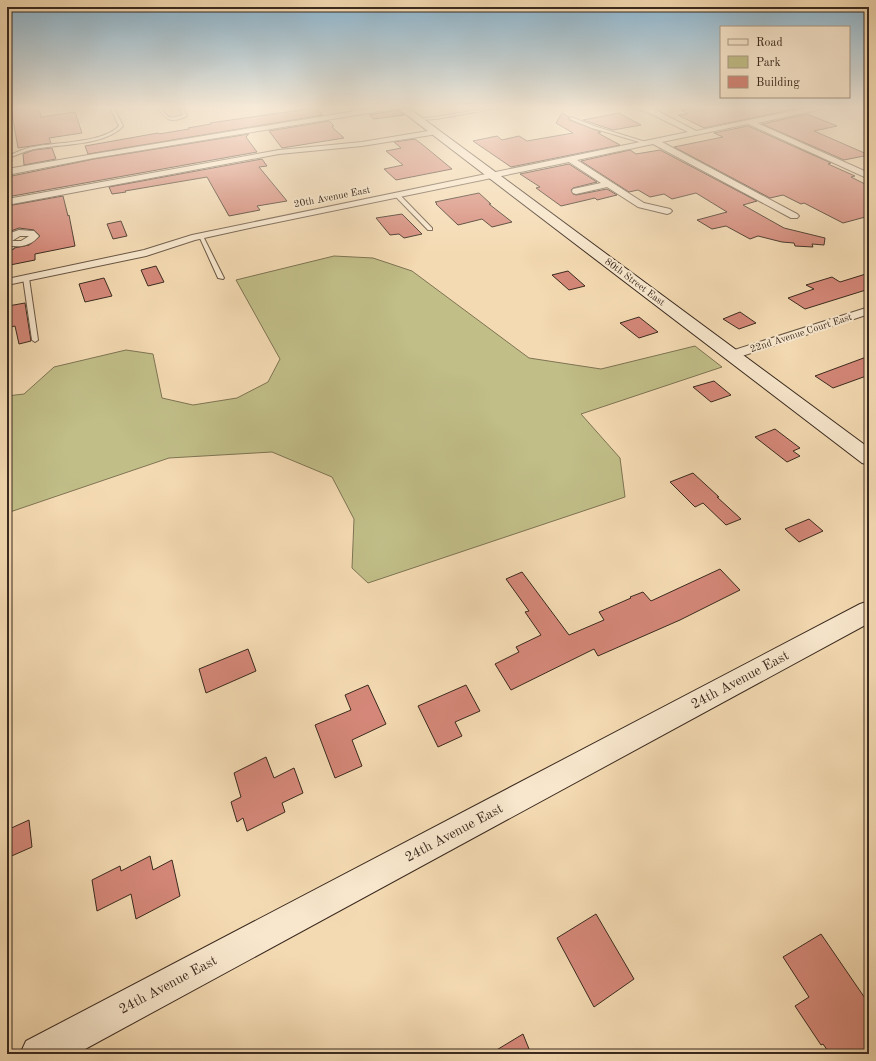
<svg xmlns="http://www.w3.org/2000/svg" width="876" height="1061" font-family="'Old Standard TT',serif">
<rect width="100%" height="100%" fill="#f4dab2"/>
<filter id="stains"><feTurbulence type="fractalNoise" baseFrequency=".005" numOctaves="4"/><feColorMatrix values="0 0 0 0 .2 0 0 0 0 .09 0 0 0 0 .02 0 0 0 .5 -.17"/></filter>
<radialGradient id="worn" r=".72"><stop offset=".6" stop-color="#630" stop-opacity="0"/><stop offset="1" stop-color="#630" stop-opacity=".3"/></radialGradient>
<path fill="#c1be88" stroke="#7e7454" d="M334,256L373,258L412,271L529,358L601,369L695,346L722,367L581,414L620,458L625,497L368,583L352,568L354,519L332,477L272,452L169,458L7,513V396L24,394L54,367L126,350L153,354L162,398L193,405L237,398L268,382L280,359L236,280Z"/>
<path fill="#d58879" stroke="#3a2a1f" d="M24,106H38L41,117L75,112L82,133L49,138L51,143L18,148L11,108Z
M703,106H788L795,109L704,128L678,115L688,114L681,110Z
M315,108L323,115L88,154L85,146L158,133L159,134L189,129L188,128L211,124L210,123Z
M398,110L404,115L374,119L369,115Z
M562,113L569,117V120L601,132L598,133L620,145L511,167L473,141L497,136L502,140L519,136L527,141L573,133L556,123Z
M619,113L641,125L613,130L583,120Z
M807,114L837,126L814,131L869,155L844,160L762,124Z
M329,121L334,126L332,127L344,138L282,148L269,131Z
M748,126L831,163L828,164L855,176L851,177L869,186V216L843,223L804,203L801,204L783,195L770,198L674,147L723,137L714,133Z
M249,134L246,137L257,152L7,197V177L94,159Z
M415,139L423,145L452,169L396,180L384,169L403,165L386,151L401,148L394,142Z
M52,148L56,159L24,165L23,154L34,150Z
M630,150L636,154L660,150L757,201L743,205L784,228L825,238L824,245L812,244L813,247L795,246L794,243L782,242L758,236L750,239L726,226L712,229L697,220L727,212L696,193L672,199L664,194L650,197L638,190L629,192L581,161Z
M262,159L267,166L259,167L287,201L257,206L260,210L229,216L207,177L125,191L126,192L112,194L109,187Z
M569,164L597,182L573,188L571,190L573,194L576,195L607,189L617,195L597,200L595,198L561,206L536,188L540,187L520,174Z
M479,193L491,204H489L512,222L492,227L482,219L458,225L436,204L437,203L435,202Z
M63,196L68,216L69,215L75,246L35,254V260L10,265L9,250L14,249V248L29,245L40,236L34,230L19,228L11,231L9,217L7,218V206Z
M402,214L422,234L404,238L399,234L390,235L376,218Z
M121,221L127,236L113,239L107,224Z
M156,266L164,282L148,286L141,270Z
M568,271L585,286L569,290L552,275Z
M869,273V289L805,309L788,298L814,289L806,285L832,277L840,282Z
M104,278L112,296L85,302L79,284Z
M25,303L31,341L19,344L15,326L11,327L8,306Z
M740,312L756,323L739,329L723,319Z
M639,317L658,332L639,338L620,323Z
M869,356V375L833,388L815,376Z
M714,381L731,395L711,402L693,387Z
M775,429L800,448L793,451L800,456L787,462L755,437Z
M693,473L719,497H717L741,519L726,525L703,503L695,507L670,482Z
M809,519L823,531L799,542L785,529Z
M720,569L740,590L680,620L598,656L594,649L511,690L495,664L519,652L516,647L541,635L525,612L529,611L506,579L522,572L569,635L604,620L599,612L631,598L630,597L643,592L651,601Z
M248,649L256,671L206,693L199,669Z
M368,685L386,724L352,740L362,766L335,778L315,725L351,710L345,695Z
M466,685L480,711L455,722L462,736L438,747L418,706Z
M266,757L274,778L294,768L303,793L282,803L285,812L247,831L243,818L237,822L231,802L241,797L234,773Z
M29,820L32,847L7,858V830Z
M150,856L153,870L172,860L180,896L136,919L131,894L97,911L92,880L120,866L121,871Z
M596,914L634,979L594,1007L557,938Z
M821,934L869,1004V1054H830L823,1044L821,1045L795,1006L809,997L783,957Z
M523,1034L531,1054H490Z"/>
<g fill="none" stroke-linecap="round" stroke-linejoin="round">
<g stroke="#685644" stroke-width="2">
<path id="lane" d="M109,106H113L123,126C106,146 58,144 34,149C24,151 16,156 7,158V156C16,153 24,148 33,147C56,142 104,143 119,126Z
M156,106H160C169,119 167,119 183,115L177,106H181L187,116C170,124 166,120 156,106Z
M501,106L504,107L436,119L417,120L415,119L436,117Z
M571,117L594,126L649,143L646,144L592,128L570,119Z
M395,194H399L432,228V230H428L395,196Z
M199,235L203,236L224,278L223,279L218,278L199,236Z
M26,276L29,278L38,340L35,342L32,340L23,278Z"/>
</g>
<g stroke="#685644" stroke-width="2">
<path id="street" d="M386,106H403L400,108L94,158L7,175V169L94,154Z
M627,106H641L652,108L696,131L816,106H830L827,108L757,123L869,173V179L748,124L662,142L797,214L799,216L797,218H791L653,144L577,160L644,203L670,209L672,211L670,213L667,214L638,207L607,187L576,194L573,193L572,191L573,189L601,183L569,162L254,227L195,240L146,256L7,285V279L144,250L192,235L688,132L647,112Z
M434,130H437V134L362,146L279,154L7,205V199L279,150L362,142Z
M19,230L34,231L39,236C31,246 19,248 7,245V234ZM20,236H29L21,241H12Z
M869,307V314L736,358H728L726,355L728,352Z"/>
</g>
<g stroke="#3a2a1f" stroke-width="2">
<path id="secondary" d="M395,106H406L869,448V465L862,463Z
M869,601V623L76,1054H20L26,1041L860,604Z"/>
</g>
<use href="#lane" fill="#f8e7cd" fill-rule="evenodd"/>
<use href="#street" fill="#f8e7cd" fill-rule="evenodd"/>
<use href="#secondary" fill="#f8e7cd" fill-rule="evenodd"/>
</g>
<linearGradient id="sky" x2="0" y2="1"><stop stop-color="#89b6d2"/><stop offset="0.42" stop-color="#faeedc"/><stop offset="1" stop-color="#faeedc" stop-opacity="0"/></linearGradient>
<rect width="876" height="255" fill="url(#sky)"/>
<g text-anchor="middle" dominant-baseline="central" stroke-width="4" stroke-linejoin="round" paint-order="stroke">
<g font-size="10" fill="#3a2a1f" stroke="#f8e7cd">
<text transform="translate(332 197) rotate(-11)">20th Avenue East</text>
<text transform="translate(635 282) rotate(37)">80th Street East</text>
<text transform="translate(801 333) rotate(-18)">22nd Avenue Court East</text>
</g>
<g font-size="14" fill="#3a2a1f" stroke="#f8e7cd">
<text transform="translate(740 680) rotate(-28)">24th Avenue East</text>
<text transform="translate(454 833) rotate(-28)">24th Avenue East</text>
<text transform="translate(168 985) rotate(-28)">24th Avenue East</text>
</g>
</g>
<rect width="876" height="1061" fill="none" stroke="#f4dab2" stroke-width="24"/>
<rect x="8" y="8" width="860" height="1045" fill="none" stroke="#3a2a1f" stroke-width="2"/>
<rect x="12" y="12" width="852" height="1037" fill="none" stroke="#3a2a1f"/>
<rect x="720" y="26" width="130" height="72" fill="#f8e7cd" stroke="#ac9b87"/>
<rect x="728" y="39" width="20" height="6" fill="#f8e7cd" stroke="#ac9b87"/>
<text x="756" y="46" font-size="12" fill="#3a2a1f">Road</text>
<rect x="728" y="56" width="20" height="12" fill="#c1be88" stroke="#ac9b87"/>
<text x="756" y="66" font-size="12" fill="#3a2a1f">Park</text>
<rect x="728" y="76" width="20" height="12" fill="#d58879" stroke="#ac9b87"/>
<text x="756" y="86" font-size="12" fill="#3a2a1f">Building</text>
<rect width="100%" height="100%" filter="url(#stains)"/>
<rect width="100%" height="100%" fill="url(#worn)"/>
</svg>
